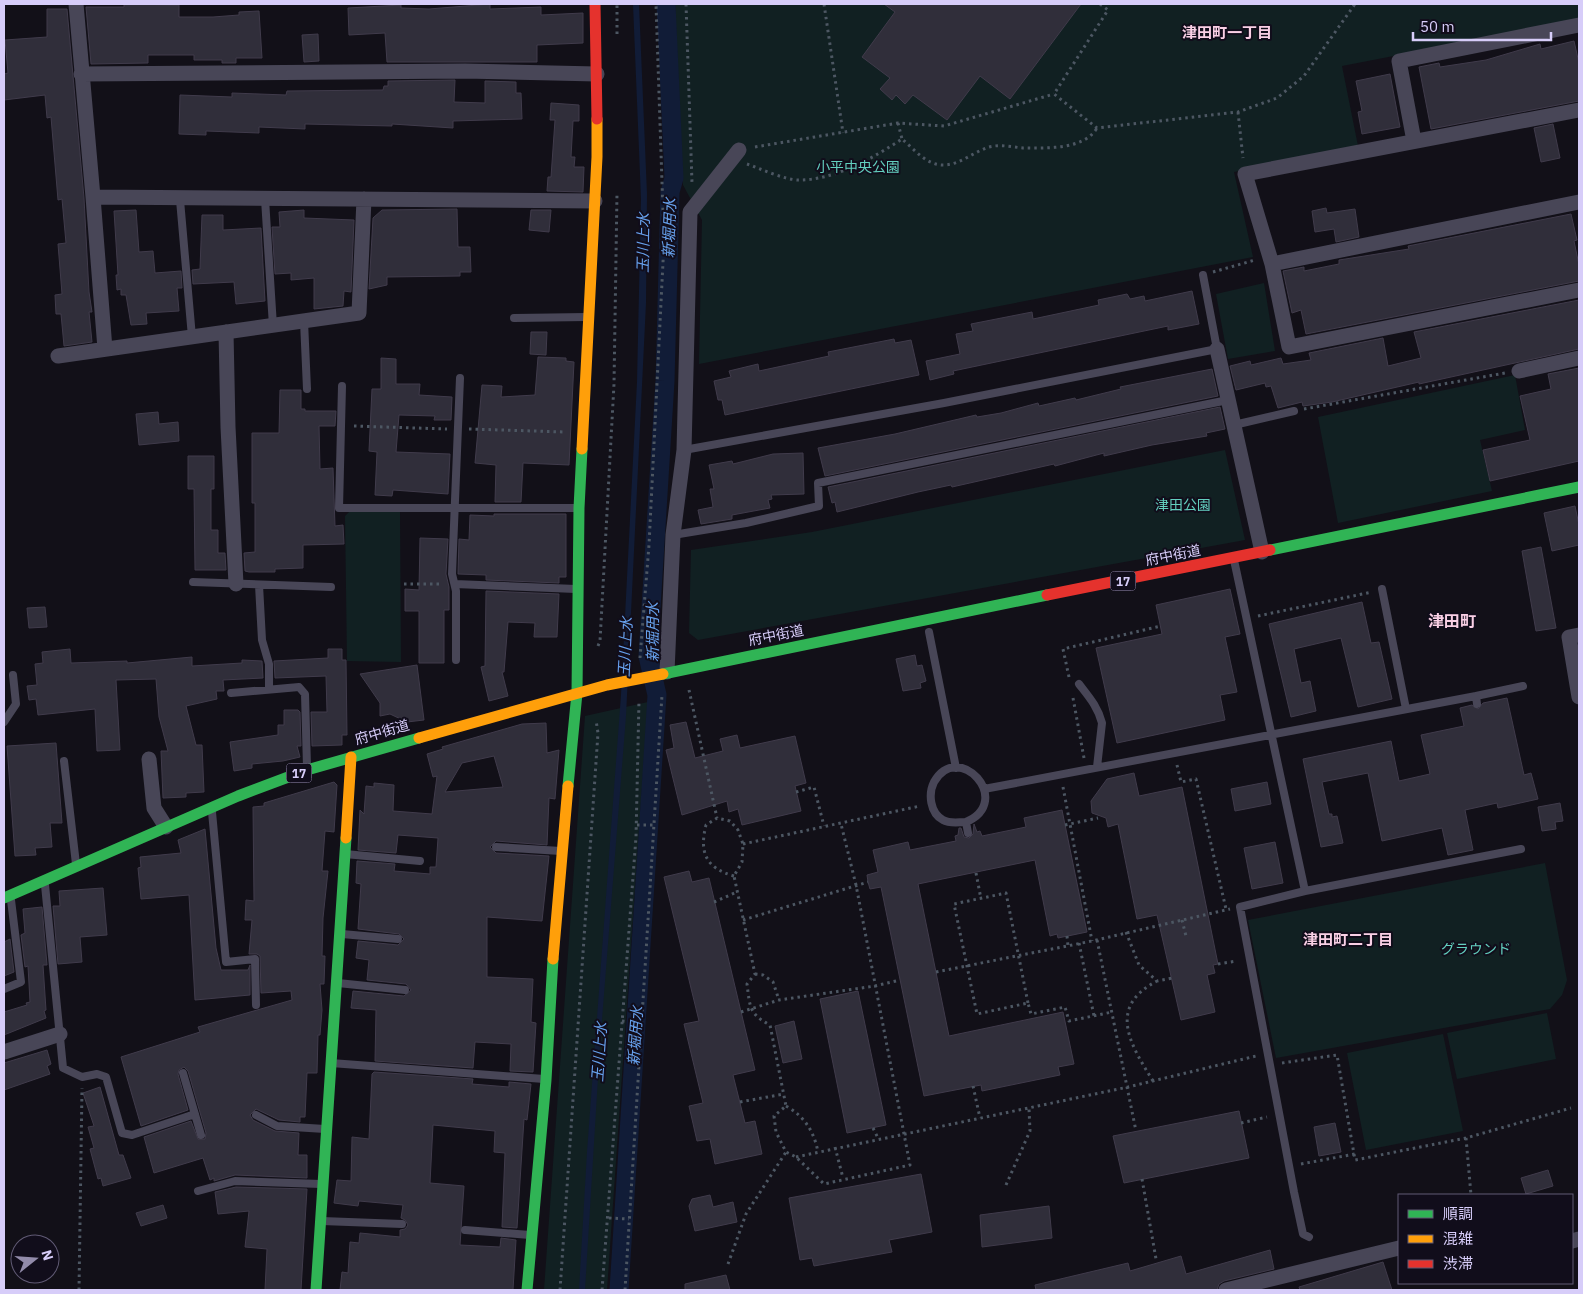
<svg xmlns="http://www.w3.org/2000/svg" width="1583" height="1294" font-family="'IBM Plex Sans','Noto Sans JP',sans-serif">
<rect width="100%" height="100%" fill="#121018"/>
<path fill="#112022" d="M675,4H1579V20L1342,66L1358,146L1234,172L1253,257L699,364L702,220L683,185Z
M1264,283L1275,351L1228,359L1216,294Z
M1515,375L1525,430L1480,440L1492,491L1338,523L1318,417Z
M1225,450L1245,540L698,640L689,633L691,550L812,532Z
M351,510L400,511L401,662L347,661L345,516Z
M648,702L607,1290H544L585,716Z
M1545,863L1567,980L1562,995L1550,1009L1276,1058L1248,920Z
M1547,1013L1556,1059L1457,1079L1447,1033Z
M1443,1034L1463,1131L1366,1150L1347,1053Z"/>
<path fill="#111c37" d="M633,4H639L647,194L646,303L626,716L600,1045L585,1290H579L587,1152L621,695L637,382L641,199Z"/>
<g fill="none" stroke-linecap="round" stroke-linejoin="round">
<path stroke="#111c37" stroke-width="19" d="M619,1290L657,695L648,656L665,381L670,192L674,178L666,4"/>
</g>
<path fill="#302e3a" stroke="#403b4b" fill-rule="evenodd" d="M124,4L179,5V17H213L239,15V12L259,11L262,58H236V63H222V60H194V55H148V63L91,64L86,7H124Z
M490,4V9L541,7V15L583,13V43L537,45V62H387L385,33L349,35L348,8L401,5V8L429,9Z
M884,4H1081L1010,99L980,76L947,120L913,95L905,104L896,95L892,100L880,89L890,78L862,57L895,12Z
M47,9H67L84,198L89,292L92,312H89L92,342L64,346L61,314H56L55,295L62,294L58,244L66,243L62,199L58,200L51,117L47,118L45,95L4,100V74L8,73L5,40L47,37Z
M318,34L319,61L304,62L302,35Z
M1574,41L1579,63V101L1431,129L1419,67L1439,63L1440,67L1486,60L1540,44L1541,49Z
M1390,74L1400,127L1362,134L1358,112L1362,111L1356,81Z
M455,80L454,102L485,103V81L516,82V93H521L522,119L453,121V128L392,124V126L305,124V129L259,127V133L206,131V135L179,134L180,95L232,97V93L286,95L287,91L383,90L384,86H388V81Z
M551,103L579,105V121H573L571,157H575L574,167H584L583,192L547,191L548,177H551L555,120H550Z
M1553,124L1560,158L1541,162L1534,128Z
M1326,208L1327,213L1355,209L1359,237L1336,242L1334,229L1315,232L1312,211Z
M457,209L458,247H470L471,272H460V276L387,277V285L369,289L373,218L382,210Z
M136,210L139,252L153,251L155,273L181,271L182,288H177L179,311L146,313L147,324L131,325L126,295H121V289L117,290L116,275H118L114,211Z
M304,210V218L354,220L351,292L344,291L343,306L314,309V278L291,280V273L275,274L272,227H280L279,212Z
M531,210H551L549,232L529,230Z
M1571,214L1577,240L1574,241L1579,265V281L1306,334L1301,310L1292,313L1283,271L1304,267V271L1339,264V260L1409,249L1408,246Z
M202,215H223V230L261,228L265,301L236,304L234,282L193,284L192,270L200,269Z
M1192,291L1199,324L1168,330V326L953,371L954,374L930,380L926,361L960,354L956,334L973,331L971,324L1032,312L1033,319L1099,305L1098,300L1127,294L1130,299L1144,296L1145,301Z
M1579,300V349L1419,384V382L1332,402L1303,406L1302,402L1278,408L1271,386L1266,387L1265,383L1236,390L1230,366L1250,361L1251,365L1281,358L1283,364L1311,360L1309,353L1383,338L1388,366L1421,358L1414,332Z
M531,332H547L546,355L530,354Z
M894,339L895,343L911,340L919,375L725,415L722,400H718L714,381L731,377L729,371L758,364L759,371L829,356L828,352Z
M538,357L566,358V361L574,362L569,465L523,463L521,502H495L496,465L475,463L482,385L502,386L501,397L535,395Z
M381,358L396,359V384H420L419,395L452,397L451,420H434L435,416L399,415L396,452L450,454L448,494L393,490L392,496L375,495L377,452L369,451L372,389H381Z
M1579,368V461L1490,481L1483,450L1530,440L1520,396L1551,389L1548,374Z
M1212,369L1218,396L825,476L818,448L895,434L976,415L977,417L1001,413L1038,403L1039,406L1075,398L1076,400L1121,389L1120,387Z
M280,390H301V409H305V411H336L335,426H319L320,469L333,468L335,526L343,525L344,544L303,545V568L275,569V572H249L245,571L244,553L255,552V503H252V433H279Z
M1220,407L1225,429L1206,433L1207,436L1152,445L1104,456V453L1055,466L1054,464L952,487L951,485L918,492L837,512L835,502L832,503L828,487Z
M158,412L159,424L178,422L179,441L139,445L136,414Z
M803,453L804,494L771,495L772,499L768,500L770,508L732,515V519L701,524L698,510L713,507L710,489H714L709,465L732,461L733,464L773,454Z
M188,456H214V489H211V530H218V553H225L226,570H195L194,489H188Z
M1575,506L1579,525V545L1552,551L1544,513Z
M494,514H566V577H559V583L486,580V575L458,574L459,539L469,540L470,515L494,516Z
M420,538L448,539L446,574L449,587V610H444V663H419V611H405V589L419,590Z
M1541,547L1556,628L1536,631L1522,551Z
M1230,589L1240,634L1225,637L1237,692L1220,695L1225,720L1117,743L1096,648L1162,634L1156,605Z
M486,591L559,594L557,637H534L535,623L508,622L504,672H502L508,696L489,701L481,667L485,666Z
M1362,602L1371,643L1379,642L1392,699L1358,707L1341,638L1294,649L1301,683L1310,681L1316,711L1291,717L1269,624Z
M45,607L47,627L29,628L27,608Z
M70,649L71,663L127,661V663L192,657V666L242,663V660L262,661L263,678L223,680L224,691H216L217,699L186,706L196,745H202L204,792L186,793V797L163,798L161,751H168L159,717L156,679L116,680L120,750L97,751L95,709L38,715L36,699L29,700L27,686L37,685L35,664L43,663L42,652Z
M328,649H342V660H346L347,735H342V745L312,746L311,712H327L326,676L275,678L274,661L328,658Z
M915,655L917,666L922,665L926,681L920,683L921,688L903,691L896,659Z
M417,665L424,720L407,722L390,714L380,716V703L360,674Z
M1507,698L1524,775L1531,773L1538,799L1498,808L1497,803L1465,810L1473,850L1448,855L1442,828L1382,841L1368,773L1322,782L1329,814H1332V817L1337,816L1343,843L1321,847L1303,759L1391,741L1399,781L1430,774L1421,735L1464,726L1460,708L1472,705L1478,709L1483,703Z
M284,710H298L300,712L301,746H297L300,757L283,761L252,764V768L234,771L230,742L278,735V725H284Z
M686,722L695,758L723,751L720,739L737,735L740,748L795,736L806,783L795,786L801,811L742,825L738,809L729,812L727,801L682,815L666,750L674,748L670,725Z
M546,723L547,753L559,750L555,799L549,798L547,845L496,841L490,847L496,853L549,856L542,921L487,917V977L533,979L531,1022L536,1023L533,1072L510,1071L511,1044L475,1042L473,1068L375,1061L376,1010L351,1008L353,991L404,996L411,990L406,984L367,980L369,960L356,958L358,941L398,945L404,939L399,934L358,929L361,884L356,883L357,861L395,864L394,871L430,874V867H436L438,838L398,835L396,853L358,850L360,810L364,814L366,786L374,787V783L394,785L393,811L432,814L437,776L433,777L427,754L443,749L442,747L522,724ZM494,756L503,787L445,792L462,763Z
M56,743L62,823H50L52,847L35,848L36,855L15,856L7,746Z
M1134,773L1139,796L1182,787L1218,964L1213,965L1215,973L1207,975L1215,1012L1181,1020L1157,915L1137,919L1118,824L1108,827L1106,818L1092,813L1091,801L1107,779Z
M334,782L337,785L334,832L325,831L322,871H328L323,918L322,956H325L324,984H320L322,1010L320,1035H318L317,1073H307L305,1117H300V1122L279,1120L256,1109L250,1115L253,1120L275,1131L299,1133L298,1155H307V1178L235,1175L214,1181V1178L210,1180L203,1158L154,1173L144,1137L191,1121L198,1139H205L206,1133L188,1071L184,1067L179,1070L178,1074L188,1110L141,1126L121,1057L200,1032L198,1027L292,1000L291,991L261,993L260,956L257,954H249L252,920H245L246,900L254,901L253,807L264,806V803Z
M1267,782L1271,804L1235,811L1231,789Z
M1560,803L1563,821L1555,822L1556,829L1542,831L1538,807Z
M1062,810L1087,932L1058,938L1057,934L1050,936L1035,860L918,884L949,1036L1063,1012L1074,1064L1058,1067L1060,1075L982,1091L981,1085L924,1096L881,887L870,889L868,882L867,875L878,872L873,850L908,842L910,850L956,841L955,836L958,835L959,828H961L964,837L969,838L973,834L974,824L977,832L980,831L982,836L1026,827L1024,818Z
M205,829L216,948L221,970H248L250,965V995L195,1000L189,895L141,899L138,868L141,867L140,857L181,853L178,840Z
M1275,842L1283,883L1252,889L1244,848Z
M689,871L692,882L709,878L755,1070L733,1075L745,1123L755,1121L762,1154L715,1164L710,1139L697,1141L689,1106L703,1103L684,1024L699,1021L664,877Z
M103,888L107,935L80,937L82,962L58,964L53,906H60L59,891Z
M42,907L47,965H43L46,1010L44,1011L46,1018L4,1035V1012L27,1005L26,1003L30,1002L28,966L25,967L21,935L25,933L23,909Z
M10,939L14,972L4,976V942Z
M858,991L886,1125L847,1133L820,999Z
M794,1021L802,1059L783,1063L775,1026Z
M47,1050L51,1064L47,1066L50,1074L4,1090V1063Z
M374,1072L473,1079L472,1084L509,1087V1082L531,1084L527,1120L524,1119L517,1228L502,1227L505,1153L494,1152L495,1131L433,1125L430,1183L464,1186L460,1245L500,1247L501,1238L516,1240L513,1290H340L342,1272L348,1273L350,1242L359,1243L360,1233L400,1237V1230L405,1229L408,1225L405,1220L401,1218L403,1205L359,1201L358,1206L334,1203L337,1180L351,1181L352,1137L369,1139L372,1074Z
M100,1087L119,1155H123L131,1178L103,1186L101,1178L98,1179L90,1149L94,1148L88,1127L94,1126L83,1093Z
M1239,1111L1249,1158L1124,1183L1113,1136Z
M1335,1123L1341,1152L1319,1156L1314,1127Z
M1548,1170L1553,1186L1526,1194L1521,1178Z
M921,1174L932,1232L889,1240L892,1252L814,1266L812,1258L800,1260L789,1198Z
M236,1187L307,1189L301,1290H265L267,1249L245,1247L249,1211L218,1214L215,1192Z
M710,1195L713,1207L733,1202L737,1222L695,1231L689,1206L692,1199Z
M163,1205L167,1218L141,1226L136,1213Z
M1049,1206L1052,1238L982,1247L980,1215Z
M1270,1250L1274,1269L1224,1281L1219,1284L1217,1290H1036L1035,1285L1128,1263L1130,1271L1181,1256L1186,1274Z
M1383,1262L1392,1290H1300L1299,1287Z
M726,1275L730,1290H685V1284Z"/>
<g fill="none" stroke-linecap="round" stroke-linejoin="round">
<path stroke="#4d5763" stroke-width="3" stroke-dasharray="2.5 4" stroke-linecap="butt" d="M686,4L692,183
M824,4L843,133
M1100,4L1108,10L1054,94L1097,128L1238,112L1277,98L1304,76L1355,4
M617,34V4
M1238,112L1243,158
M898,123L902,139
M755,147L898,123L944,126L1054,94
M747,164C761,169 785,180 799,180C835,180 873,158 902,139C914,149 926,165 943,165C960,165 973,152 989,147C1000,144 1012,147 1023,148C1046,148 1084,150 1097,128
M1213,272L1255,260
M1304,409L1505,373
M354,426L447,429
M469,429L565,432
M404,584H442
M1258,616L1372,592
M598,646L600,641L614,384L617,193
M640,658L649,545L664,242L656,4
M1069,677L1063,649L1161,626
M689,690L717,818
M1073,698L1084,758
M1177,765L1181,782L1196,779L1226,909
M1063,787L1092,941
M796,792L814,787L824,826
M637,825H655
M1065,825L1098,818
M743,844L920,806
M976,873L981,899
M734,876C706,868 699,853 706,825L717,818L730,821L738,830L743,844L742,862L734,876L755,974L747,984C750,1007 749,1014 770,1025L786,1106L774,1116L776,1132L786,1152L796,1157L824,1184L910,1165L856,885L841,824
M714,902L737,892
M743,920L868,882
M1182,920L1186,936
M1126,932L1139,965L1157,981L1172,978
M1067,936L1068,946
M1097,940L1136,1131
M1079,943L1094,1016
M1218,964L1237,961
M936,972L1092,941L1230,909
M755,974L763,975L773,982L779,1000
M1028,1003L1006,893L954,904L977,1014L1028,1003L1031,1014L1065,1007L1069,1021L1112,1012
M741,1012L779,1000L875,986L900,980
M622,1021L642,1023
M1282,1063L1337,1055L1355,1160L1466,1138L1571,1108
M1153,1081C1130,1044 1107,1007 1157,981
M973,1086L980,1118
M740,1102L784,1094
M786,1106C804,1116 814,1131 818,1152
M1241,1123L1267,1117
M873,1128L878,1138
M1466,1138L1471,1195
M835,1147L843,1178
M796,1157L1128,1087L1256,1056
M1301,1164L1355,1154
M1142,1179L1156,1259
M1006,1185L1030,1131L1029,1109
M609,1218L629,1219
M728,1264L746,1214L786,1152
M79,1290L82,1088
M560,1290L598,733L596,720
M602,1290L636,837L639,700
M625,1290L662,695"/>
<path stroke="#484657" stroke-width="8" d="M265,199L273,326
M180,200L192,337
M514,318L587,317
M304,321L307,389
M342,386L339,508H577
M1234,425L1294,411
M684,450L944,403L1217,349L1203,275
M673,535L746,523L819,506L818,483L1228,400
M1234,560L1305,891
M193,582L331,587
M455,584L576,589
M259,585L262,640L269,664V689
M1382,589L1406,709
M929,632L956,768
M456,660V591L452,574L460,378
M1079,684C1089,697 1098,707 1102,723L1097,767
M231,693L299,687L305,694L307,767
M1476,696L1523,686
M4,722L16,704L13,675
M64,761L76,864
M984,789L1476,696L1477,704
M212,812L226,962L255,959L256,1005
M966,822C958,822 950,824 943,820C930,813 928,794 934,782C958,739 1015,801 966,822L968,833
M496,847L561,851
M345,854L420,861
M45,885L63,1068L82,1077L97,1074L106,1077L122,1133L132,1135L195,1114
M342,934L398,939
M338,983L405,990
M4,989L21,982L11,900
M331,1063L544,1079
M183,1073L201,1135
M256,1115L277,1126L325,1129
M198,1191L235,1181L321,1184
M322,1221L402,1224
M465,1230L530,1235
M1309,1237L1303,1234L1294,1192L1240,907L1305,891L1521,849"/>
<path stroke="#484657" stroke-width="15" d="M76,4L93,197L595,201
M81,74L465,71L597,74
M1579,110L1245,174L1272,264L1289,347L1579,290
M1414,141L1399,61L1579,25
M93,197L105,349
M1272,264L1579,202
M226,332L228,427L236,584
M1217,349L1262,552
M58,356L359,313L364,199
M1519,371L1579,358
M1579,635L1569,637L1579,697
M667,672L673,535L684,450L690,212L739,150
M149,759L154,808L166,827
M4,1052L60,1034
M1572,1241L1579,1239
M1226,1290L1399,1248"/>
<path stroke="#30b455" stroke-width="11" d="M1270,550L1579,487
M663,674L1047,595
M568,786L577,693L579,508L582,449
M4,898L238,796L307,770L419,738
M316,1290L346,838
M527,1290L546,1080L553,959"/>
<path stroke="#ff9f0a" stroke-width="11" d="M582,449L597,157V119
M419,738L607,685L663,674
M346,838L351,757
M553,959L568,786"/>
<path stroke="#e5322d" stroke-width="11" d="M595,4L597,119
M1047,595L1270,550"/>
</g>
<g text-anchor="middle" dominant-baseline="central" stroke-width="4" stroke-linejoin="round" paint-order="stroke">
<g fill="#110d1b" stroke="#9c93b6" stroke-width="1">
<rect x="1110.5" y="571.5" width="25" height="19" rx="4"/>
<rect x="286.5" y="763.5" width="25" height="19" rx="4"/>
</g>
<g font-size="12" font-weight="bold" fill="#d7cdf9">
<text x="1123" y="581">17</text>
<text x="299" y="773">17</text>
</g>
<g font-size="14" fill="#63cfbf" stroke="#110d1b">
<text x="858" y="167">小平中央公園</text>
<text x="1183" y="505">津田公園</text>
<text x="1476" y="949">グラウンド</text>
</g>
<g font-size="14" fill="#d7cdf9" stroke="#110d1b">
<text transform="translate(1173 555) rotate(-11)">府中街道</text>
<text transform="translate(776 635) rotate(-11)">府中街道</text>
<text transform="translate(382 732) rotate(-16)">府中街道</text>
</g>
<g font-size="15" font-weight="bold" fill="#f9cfe5" stroke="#110d1b">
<text x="1227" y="32">津田町一丁目</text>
<text x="1348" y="939">津田町二丁目</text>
</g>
<g font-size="15" font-style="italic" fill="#67a1ed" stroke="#110d1b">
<text transform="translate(669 228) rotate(-88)">新堀用水</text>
<text transform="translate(643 243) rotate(-89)">玉川上水</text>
<text transform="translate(652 632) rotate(-90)">新堀用水</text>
<text transform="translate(625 647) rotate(-87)">玉川上水</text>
<text transform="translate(635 1036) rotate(-86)">新堀用水</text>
<text transform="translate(599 1052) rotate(-86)">玉川上水</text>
</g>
<g font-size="16" font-weight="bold" fill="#f9cfe5" stroke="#110d1b">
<text x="1452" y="621">津田町</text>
</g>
</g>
<rect width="1583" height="1294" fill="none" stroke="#d7cdf9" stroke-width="10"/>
<rect x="1398" y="1194" width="175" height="90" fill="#110d1b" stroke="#605a74"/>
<rect x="1408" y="1210" width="25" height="8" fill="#30b455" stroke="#605a74"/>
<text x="1443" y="1219" font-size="15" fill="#d7cdf9">順調</text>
<rect x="1408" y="1235" width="25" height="8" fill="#ff9f0a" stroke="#605a74"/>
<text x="1443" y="1244" font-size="15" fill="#d7cdf9">混雑</text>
<rect x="1408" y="1260" width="25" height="8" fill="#e5322d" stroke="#605a74"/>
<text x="1443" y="1269" font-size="15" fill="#d7cdf9">渋滞</text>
<g transform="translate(35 1259) rotate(73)"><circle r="24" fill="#110d1b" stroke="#605a74"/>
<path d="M0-4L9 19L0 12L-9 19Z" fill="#928baa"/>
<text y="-8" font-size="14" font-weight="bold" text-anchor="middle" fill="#d7cdf9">N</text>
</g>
<path d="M1413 32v8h138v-8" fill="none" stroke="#d7cdf9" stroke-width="2.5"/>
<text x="1420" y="32" font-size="15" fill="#d7cdf9" stroke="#110d1b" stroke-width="4" paint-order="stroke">50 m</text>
</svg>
